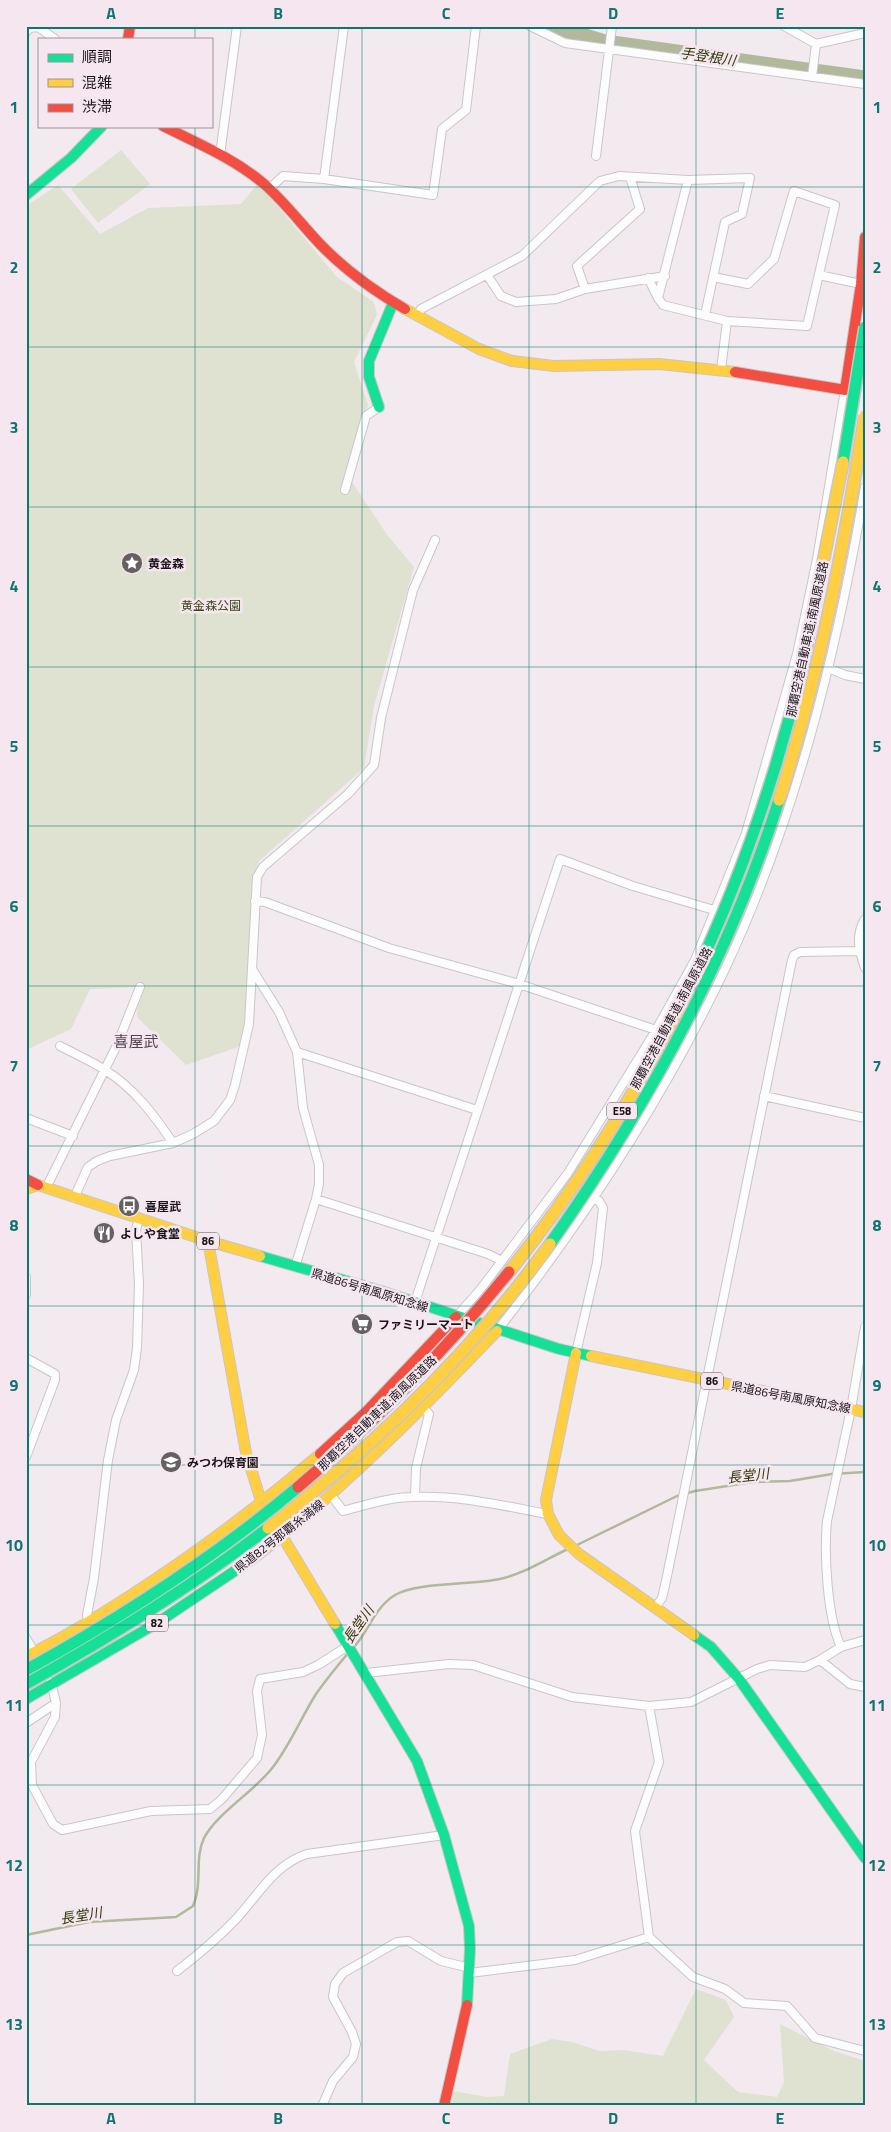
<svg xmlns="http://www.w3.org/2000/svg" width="891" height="2132" font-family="'Titillium Web','Noto Sans JP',sans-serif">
<rect width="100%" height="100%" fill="#f2eaef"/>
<path fill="#dfe2d1" d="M121,150L150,184L98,223L71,189Z
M258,183L337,277L374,302L377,315L354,362L368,405L346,473L388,536L414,567L374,706L364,768L259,861L252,882L247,998L241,1046L186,1065L137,1017L139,987L90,989L71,1029L26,1050V206L58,185L100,234L148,208L241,204Z
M696,1989L726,2000L734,2017L704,2060L738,2092L777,2097L784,2082L780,2024L834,2051L865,2061V2106H445L447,2090L487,2097L504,2096L510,2054L552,2039L572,2042L600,2051L624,2050L663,2056Z"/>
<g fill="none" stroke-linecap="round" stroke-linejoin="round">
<path stroke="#b1b89b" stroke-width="2.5" d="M575,1546L677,1496L695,1491L753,1482L790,1481L832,1474L865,1472
M353,1648C369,1631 374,1608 395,1595C417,1582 473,1585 500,1579C526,1573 546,1559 570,1548
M26,1935L89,1922L176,1917L193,1906C203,1884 194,1859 204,1838C217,1813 255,1791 273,1767C290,1745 301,1718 316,1694C326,1680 338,1665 349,1652"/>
<path stroke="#b1b89b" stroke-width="15" d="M552,26L605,42L865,78"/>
<g stroke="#cac5c8" stroke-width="10">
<path id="street" d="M530,26L565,43L865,84
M784,26L816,44L865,33
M26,32L30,28L38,27L55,39
M812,77L816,44
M220,155L237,26
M596,156L612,26
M324,179L344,26
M688,180L658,298L663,305L727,321L721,370
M270,188L283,176L324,179L433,195L442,129L466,110L476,26
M487,275L501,296L516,302L556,299L585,289L665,276
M819,275L861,284
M713,277L748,284L774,259L794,191L835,205L807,326L727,321
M648,278L658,298
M585,289L577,266L640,209L630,177
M417,316L421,309L522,256L600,181L619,176L688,180L750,178L742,214L725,222L705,315
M345,490L366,416L379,407
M828,668L845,675L865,679
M255,901L265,902L389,948L519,984L656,1030
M865,919C855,935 859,951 865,968
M252,969L279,1012L297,1052L303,1108L319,1165V1184L316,1199L295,1267
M60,1046C75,1054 91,1061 105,1070C134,1088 154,1115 173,1143
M297,1052L477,1110
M764,1096L865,1118
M26,1118L73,1136
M46,1188L117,1045L140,987
M74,1198L88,1167L97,1161L110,1156L173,1143L193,1134L214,1121L230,1100L235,1085L249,1024L257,877L263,867L348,794L374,765L381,718L413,590L435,540
M316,1199L488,1254L502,1261
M26,1277V1295
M415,1302L560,859L633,886L714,910
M456,1317L480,1290L568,1173L656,1030L695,960L746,833L797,654L817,559L845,390
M497,1331C585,1218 665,1096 726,967C797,815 837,651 865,487
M576,1353L597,1263L603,1208L599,1201L594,1199
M26,1358L55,1374V1380L26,1457
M331,1495L343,1511C366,1505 390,1497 414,1497C459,1495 504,1506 548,1514
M415,1497L416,1468L429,1414L423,1407
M655,1608L662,1598L666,1581L792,960L794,955L800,952L859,951
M88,1623L87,1615L94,1578L108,1460L116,1420L134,1370L137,1348L139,1284L136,1230L139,1218
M26,1638L36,1655
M841,1647C827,1617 824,1554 827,1521L851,1409L865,1327
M820,1660L850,1684L865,1687
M366,1673L449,1664L473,1665L572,1697L649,1706L691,1702L757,1669L770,1665L805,1667L820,1660L841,1647L865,1640
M51,1682L56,1703L55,1717L31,1762L32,1785L53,1824L62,1830L151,1811L210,1809L222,1799L257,1758L262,1735L257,1691L260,1679L303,1672L318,1665L348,1646
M649,1706L659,1762L635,1831L649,1937L693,1977L725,1989L744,2003L787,2006L815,2038L865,2051
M26,1723L56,1703
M177,1971C198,1955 219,1937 237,1918C259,1894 275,1864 307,1854L444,1835
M470,1973L575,1960L649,1937
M322,2106L333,2081L353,2057L356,2044L352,2032L333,1997L335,1984L343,1973L397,1942L408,1941L441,1961L470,1968"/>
</g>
<g stroke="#cac5c8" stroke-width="12">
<path id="fast" d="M26,195L71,158L102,126
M379,407L369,377V361L393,303
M260,1256L381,1291L559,1349L591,1356
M335,1624L417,1761L444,1835L469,1926L470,1949L467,2005
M694,1635L711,1647L739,1679L865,1858
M26,1699L157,1623L254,1558"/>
</g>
<g stroke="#cac5c8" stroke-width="12">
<path id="slow" d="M405,309L479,349L512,361L554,366L659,364L735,372
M26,1189L38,1185L208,1241L260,1256
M208,1241L246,1453L261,1501L335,1624
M576,1353L546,1500L548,1514L559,1535L579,1554L694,1635
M591,1356L865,1412
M254,1558C343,1490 420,1411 497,1331
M26,1656C62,1639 95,1618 128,1597C195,1554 259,1506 320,1454"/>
</g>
<g stroke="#cac5c8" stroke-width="12">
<path id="jam" d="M128,39L130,26
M163,126C197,143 233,158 263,183C284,201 301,224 320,244C345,270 374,291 405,309
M735,372L845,390L861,284L865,237
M26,1179L38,1185
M320,1454L366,1412L456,1317
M444,2106L467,2005"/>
</g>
<use href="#street" stroke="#fdfcfd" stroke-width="8"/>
<use href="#fast" stroke="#16e098" stroke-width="10"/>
<use href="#slow" stroke="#ffcf43" stroke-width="10"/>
<use href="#jam" stroke="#f24e42" stroke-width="10"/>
<g stroke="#cac5c8" stroke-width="14" stroke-linecap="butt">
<path id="fast-bridge" d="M843,462L865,327
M686,994C737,890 775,781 802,668
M550,1244C647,1107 728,960 779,800
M26,1670C122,1617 214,1558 298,1487
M26,1684C110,1637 192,1587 268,1528"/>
</g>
<g stroke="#cac5c8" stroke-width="14" stroke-linecap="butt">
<path id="slow-bridge" d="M802,668L843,462
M779,800C819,675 844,546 865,416
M509,1272C578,1186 637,1093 686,994
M268,1528C373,1447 472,1352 550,1244"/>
</g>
<g stroke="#cac5c8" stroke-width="14" stroke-linecap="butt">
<path id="jam-bridge" d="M298,1487C375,1422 445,1351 509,1272"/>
</g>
<use href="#fast-bridge" stroke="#16e098" stroke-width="11"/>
<use href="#slow-bridge" stroke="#ffcf43" stroke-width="11"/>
<use href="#jam-bridge" stroke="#f24e42" stroke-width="11"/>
</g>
<path fill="none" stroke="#0f766e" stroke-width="1" stroke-opacity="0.55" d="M195,26V39M362,26V2106M529,26V2106M696,26V2106M195,126V2106M26,187H865M26,347H865M26,507H865M26,667H865M26,826H865M26,986H865M26,1146H865M26,1306H865M26,1465H865M26,1625H865M26,1785H865M26,1945H865"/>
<defs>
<g id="sight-disc" transform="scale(1.125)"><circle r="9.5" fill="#666063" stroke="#f5e6f0"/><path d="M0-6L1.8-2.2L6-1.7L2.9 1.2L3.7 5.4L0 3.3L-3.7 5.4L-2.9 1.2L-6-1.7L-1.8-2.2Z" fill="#fff"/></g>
<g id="bus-disc" transform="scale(1.125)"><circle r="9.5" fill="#666063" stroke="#f5e6f0"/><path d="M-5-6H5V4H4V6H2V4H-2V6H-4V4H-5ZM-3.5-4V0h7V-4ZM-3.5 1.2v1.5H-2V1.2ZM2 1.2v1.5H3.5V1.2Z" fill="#fff"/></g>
<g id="restaurant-disc" transform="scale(1.125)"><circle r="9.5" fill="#666063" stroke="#f5e6f0"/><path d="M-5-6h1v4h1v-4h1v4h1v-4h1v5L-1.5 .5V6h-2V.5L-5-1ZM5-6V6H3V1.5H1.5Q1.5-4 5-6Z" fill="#fff"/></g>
<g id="supermarket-disc" transform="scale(1.125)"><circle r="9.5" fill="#666063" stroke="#f5e6f0"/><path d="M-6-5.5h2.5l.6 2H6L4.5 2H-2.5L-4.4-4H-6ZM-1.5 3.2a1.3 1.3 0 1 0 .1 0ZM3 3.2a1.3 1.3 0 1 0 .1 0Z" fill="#fff"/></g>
<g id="school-disc" transform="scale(1.125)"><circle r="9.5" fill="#666063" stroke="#f5e6f0"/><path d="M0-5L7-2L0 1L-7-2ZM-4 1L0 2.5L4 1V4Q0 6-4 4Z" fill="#fff"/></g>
</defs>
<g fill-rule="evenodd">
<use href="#sight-disc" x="132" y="563"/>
<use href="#bus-disc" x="129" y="1206"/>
<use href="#restaurant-disc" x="104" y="1233"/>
<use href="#supermarket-disc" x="362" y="1324"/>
<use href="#school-disc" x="171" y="1462"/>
</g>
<g text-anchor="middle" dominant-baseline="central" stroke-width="5" stroke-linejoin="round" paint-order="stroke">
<g fill="#f5e6f0" stroke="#5c5459" stroke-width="1">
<rect x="607" y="1102.5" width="30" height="17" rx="4"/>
<rect x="197" y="1232.5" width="22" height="17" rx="4"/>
<rect x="701" y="1372.5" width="22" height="17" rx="4"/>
<rect x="146" y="1614.5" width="22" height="17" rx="4"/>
</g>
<g font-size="11" font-weight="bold" fill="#1a1518">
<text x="622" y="1111">E58</text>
<text x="208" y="1241">86</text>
<text x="712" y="1381">86</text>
<text x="157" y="1623">82</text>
</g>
<g font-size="12" font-weight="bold" fill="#1a1518" stroke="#f5e6f0" text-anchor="start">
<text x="148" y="563">黄金森</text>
<text x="145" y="1206">喜屋武</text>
<text x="120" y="1233">よしや食堂</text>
<text x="378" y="1324">ファミリーマート</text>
<text x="187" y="1462">みつわ保育園</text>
</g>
<g font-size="12" fill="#374411" stroke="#f5e6f0">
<text x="211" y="605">黄金森公園</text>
</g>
<g font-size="12" fill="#1a1518" stroke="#f5e6f0">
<text transform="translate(807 639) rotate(-78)">那覇空港自動車道;南風原道路</text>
<text transform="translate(671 1018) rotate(-62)">那覇空港自動車道;南風原道路</text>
<text transform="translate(370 1290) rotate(17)">県道86号南風原知念線</text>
<text transform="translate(791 1397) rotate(11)">県道86号南風原知念線</text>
<text transform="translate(377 1413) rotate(-44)">那覇空港自動車道;南風原道路</text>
<text transform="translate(279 1536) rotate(-38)">県道82号那覇糸満線</text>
</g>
<g font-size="14" font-style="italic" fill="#303c08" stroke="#f5e6f0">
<text transform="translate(708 56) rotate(8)">手登根川</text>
<text transform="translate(748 1475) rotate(-6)">長堂川</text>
<text transform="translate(358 1624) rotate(-55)">長堂川</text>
<text transform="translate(81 1915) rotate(-9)">長堂川</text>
</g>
<g font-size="15" fill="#4f444b" stroke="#f5e6f0">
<text x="136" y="1041">喜屋武</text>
</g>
</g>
<rect width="891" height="2132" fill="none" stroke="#f5e6f0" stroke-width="55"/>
<rect x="38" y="38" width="175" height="90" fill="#f5e6f0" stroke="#9d929a"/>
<rect x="48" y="54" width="25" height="8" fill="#16e098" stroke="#9d929a"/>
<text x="82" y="62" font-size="15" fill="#1a1518">順調</text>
<rect x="48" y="79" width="25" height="8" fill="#ffcf43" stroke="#9d929a"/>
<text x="82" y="88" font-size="15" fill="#1a1518">混雑</text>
<rect x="48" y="104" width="25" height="8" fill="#f24e42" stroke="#9d929a"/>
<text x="82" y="112" font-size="15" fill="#1a1518">渋滞</text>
<rect x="28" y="28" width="836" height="2076" fill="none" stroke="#0f766e" stroke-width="2"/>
<g font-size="16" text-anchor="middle" font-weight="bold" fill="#0f766e">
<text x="111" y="19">A</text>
<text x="278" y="19">B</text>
<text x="446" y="19">C</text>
<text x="613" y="19">D</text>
<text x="780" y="19">E</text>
<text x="14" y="113">1</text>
<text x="877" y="113">1</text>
<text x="14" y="273">2</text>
<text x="877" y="273">2</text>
<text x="14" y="433">3</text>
<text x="877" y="433">3</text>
<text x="14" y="592">4</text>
<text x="877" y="592">4</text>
<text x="14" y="752">5</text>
<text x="877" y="752">5</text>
<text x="14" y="912">6</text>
<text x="877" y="912">6</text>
<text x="14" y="1072">7</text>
<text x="877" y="1072">7</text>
<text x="14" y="1231">8</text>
<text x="877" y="1231">8</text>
<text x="14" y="1391">9</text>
<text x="877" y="1391">9</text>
<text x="14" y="1551">10</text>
<text x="877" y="1551">10</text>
<text x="14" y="1711">11</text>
<text x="877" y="1711">11</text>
<text x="14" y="1871">12</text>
<text x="877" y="1871">12</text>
<text x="14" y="2030">13</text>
<text x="877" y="2030">13</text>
<text x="111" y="2124">A</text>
<text x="278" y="2124">B</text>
<text x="446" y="2124">C</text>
<text x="613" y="2124">D</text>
<text x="780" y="2124">E</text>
</g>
</svg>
